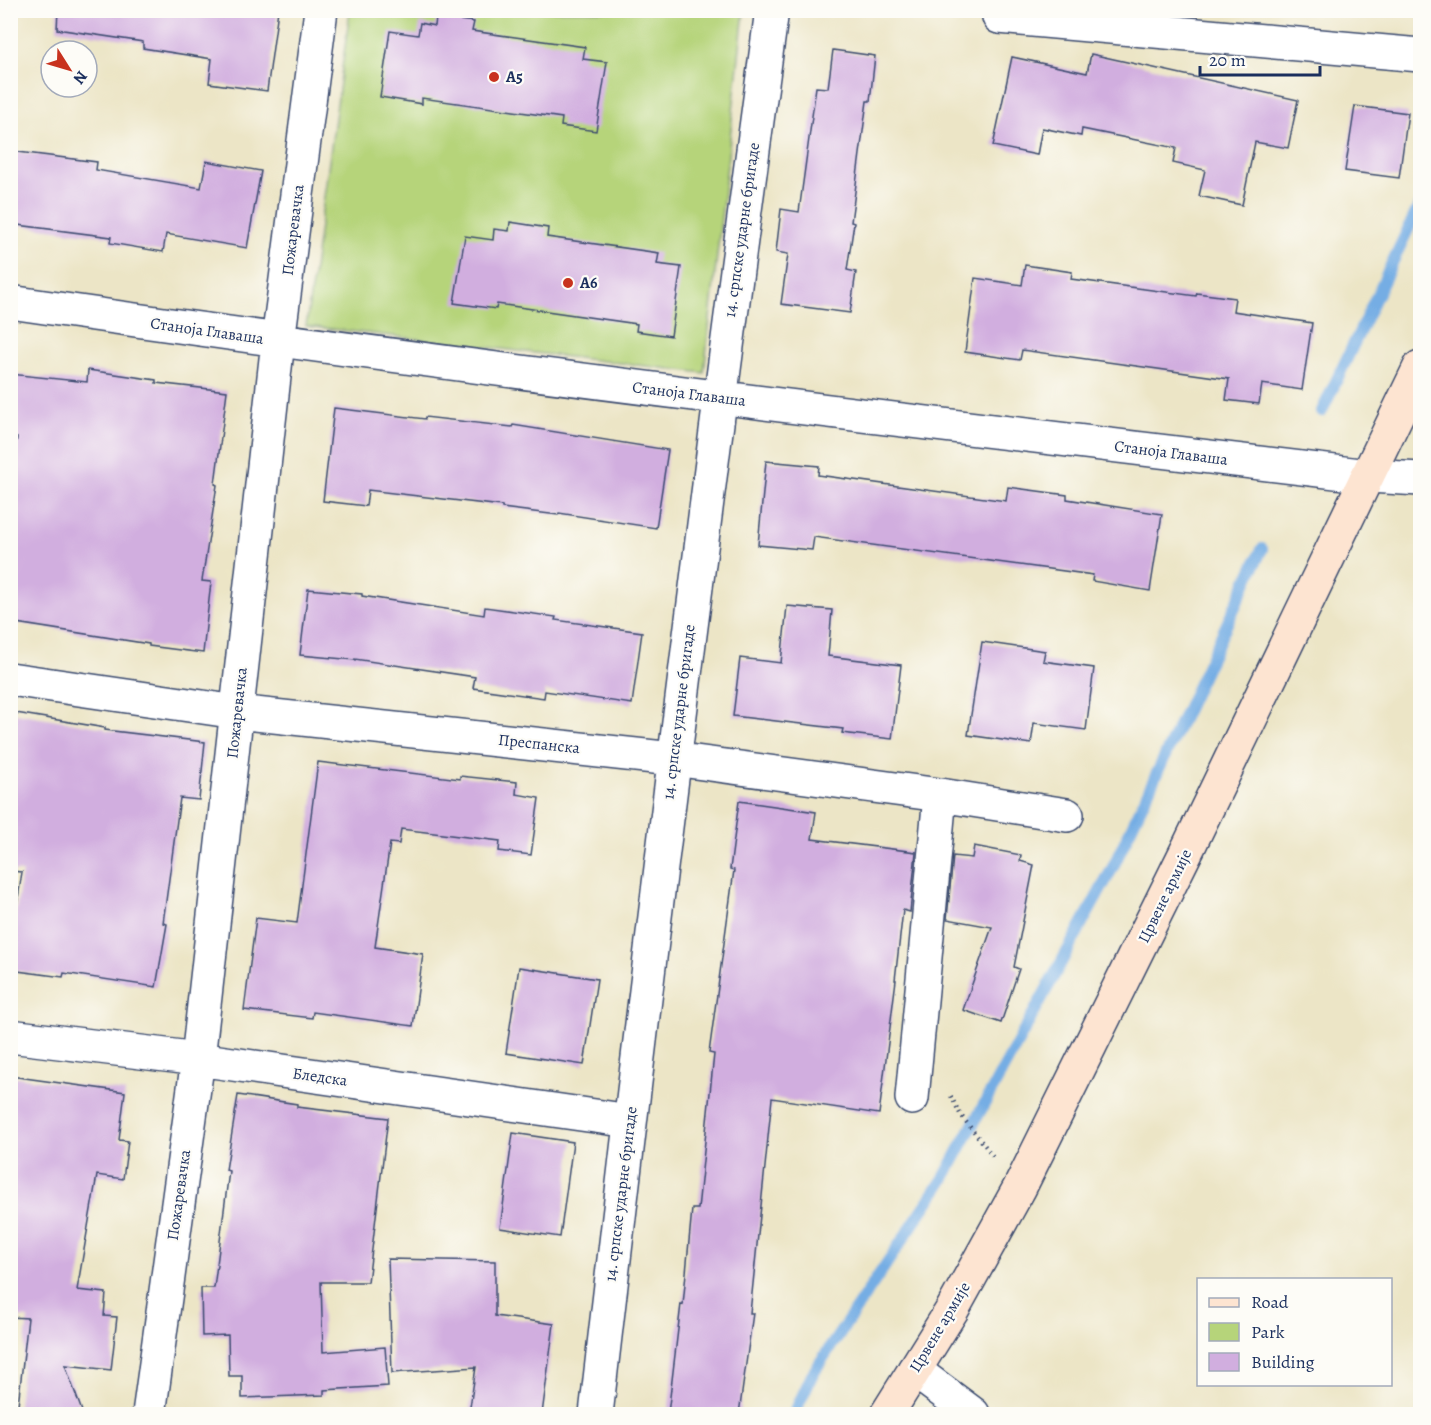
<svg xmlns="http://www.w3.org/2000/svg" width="1431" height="1425" font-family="Alegreya,serif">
<rect width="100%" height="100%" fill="#fdfcf7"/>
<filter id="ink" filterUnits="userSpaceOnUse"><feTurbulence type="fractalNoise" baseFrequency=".0167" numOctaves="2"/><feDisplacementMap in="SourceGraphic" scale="12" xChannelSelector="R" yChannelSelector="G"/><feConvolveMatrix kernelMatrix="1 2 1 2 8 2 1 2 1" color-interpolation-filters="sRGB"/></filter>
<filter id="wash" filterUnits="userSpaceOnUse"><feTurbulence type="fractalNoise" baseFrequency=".008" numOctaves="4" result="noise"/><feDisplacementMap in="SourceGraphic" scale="24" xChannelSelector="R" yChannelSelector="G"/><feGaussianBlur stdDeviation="1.35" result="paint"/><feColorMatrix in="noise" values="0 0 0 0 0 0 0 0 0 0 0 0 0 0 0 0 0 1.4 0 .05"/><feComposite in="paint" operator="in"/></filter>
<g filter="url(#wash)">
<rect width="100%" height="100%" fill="#ece5c6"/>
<path fill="#b6d47a" stroke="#68826c" stroke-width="1.5" d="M350,11H744L704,373L306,326Z"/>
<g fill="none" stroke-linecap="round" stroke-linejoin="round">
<path stroke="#74ade4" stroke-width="12" d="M1322,411L1420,204
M794,1414L813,1373L944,1178L1112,869L1262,549"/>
</g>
<g id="blocks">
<path fill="#d1aedf" d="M58,10H278L267,91L209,83L212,59L143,48V42L57,29Z
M436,17L474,22L472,31L585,47L583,59L607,62L596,131L561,126L562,118L422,98V104L380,97L390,31L418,35L420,23L435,26Z
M833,50L875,56L870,101H867L851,222L854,223L847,270L856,272L850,313L781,304L788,254L776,252L781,209L799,212L816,87L828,88Z
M1091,54L1298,100L1288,148L1255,142L1242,205L1199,196L1205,170L1173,163L1176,148L1082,129L1081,136L1042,128L1037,155L993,146L1012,57L1087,73Z
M1355,106L1408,113L1399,178L1345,171Z
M10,151L97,162L96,170L201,188L206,161L261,171L247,248L166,234L163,252L110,243L111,237L10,224Z
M510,222L548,228L547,237L659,253L657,264L681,267L671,336L636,331L637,324L497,304L496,309L454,303L465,236L493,240L494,229L509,231Z
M1025,265L1072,272L1071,279L1196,296L1197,293L1235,298L1233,311L1312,323L1302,390L1262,384L1259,404L1226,400L1229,379L1022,350L1020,360L965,352L975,278L1022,285Z
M88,370L156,380V383L227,391L215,484L217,485L202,581L211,582L203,653L149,646V644L10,622V482L17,438L10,437V374L87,382Z
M334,408L425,419V417L512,427L513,425L668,450L656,528L559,513L558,515L502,508V506L368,490L366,506L323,501Z
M766,461L819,466L818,475L1006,501L1008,487L1067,495V499L1162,514L1150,591L1092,581L1093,575L814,537L812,550L758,545Z
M308,589L362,594V596L484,615L485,607L556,617L555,620L642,632L632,704L545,691L544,698L473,688L475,677L355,659V660L300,655Z
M787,606L832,610L828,656L901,665L892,739L842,733L843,729L733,716L740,658L781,663Z
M982,642L1045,651L1043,661L1094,668L1086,730L1034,723L1031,744L968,735Z
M10,712L105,728V730L205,742L199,800L180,798L163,923L167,924L156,987L64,973L63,977L10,970V950L22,872L10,871Z
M318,762L460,779V776L517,782L516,794L539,798L531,855L499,851L500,841L401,829L399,844L390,843L375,947L423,954L413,1026L313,1012L312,1018L244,1010L256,918L297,923Z
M739,801L816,812L812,839L916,852L910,912L903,910L895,980H896L879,1114L772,1098L750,1313H753L739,1414H668L681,1304L683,1305L692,1209H698L714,1054L709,1053L734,870L730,869Z
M974,846L1021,855L1020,861L1034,865L1014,967L1019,969L1001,1023L963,1010L992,927L947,919L953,856L972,858Z
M519,967L597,979L584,1065L506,1053Z
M10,1076L125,1092L119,1140L128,1141L123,1179L97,1175L77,1290L106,1293L104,1316L117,1317L111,1370L65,1365L83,1414H17L28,1318L10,1317Z
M238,1095L297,1104V1107L388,1118L368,1282H321L323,1352L385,1347L388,1386L324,1390V1395L242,1398V1376H229L228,1335L202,1336L201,1288H214L229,1171L226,1170Z
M513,1133L573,1142L560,1237L500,1228Z
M388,1259L495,1261V1316L554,1324L542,1414H469L476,1367L392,1373Z"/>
</g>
</g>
<g filter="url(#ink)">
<use href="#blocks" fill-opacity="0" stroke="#3a4a6e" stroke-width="1.5"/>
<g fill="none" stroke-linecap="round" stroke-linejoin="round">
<g stroke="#3a4a6e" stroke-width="36">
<path id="minor" d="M999,17L1420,55
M10,302C462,368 915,422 1369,476L1420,479
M10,679L237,712L673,759L940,795L1067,815
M10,1036L198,1059L630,1121
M912,1098L940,795
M914,1370L973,1414
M149,1414L198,1059L278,341L321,10
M596,1414C650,946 708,478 772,10"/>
</g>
<g stroke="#3a4a6e" stroke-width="36">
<path id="secondary" d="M887,1414L952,1310L1020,1187L1190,844L1420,367"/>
</g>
<path stroke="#3a4a6e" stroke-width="4" stroke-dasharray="1.5 4.5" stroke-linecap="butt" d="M951,1096L960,1114L993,1156"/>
<use href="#minor" stroke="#fff" stroke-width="33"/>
<use href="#secondary" stroke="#fde4d1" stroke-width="33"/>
</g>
</g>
<g fill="#c8321e" stroke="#fdfcf7" stroke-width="2">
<circle cx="494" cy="77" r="6"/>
<circle cx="568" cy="283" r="6"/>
</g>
<g text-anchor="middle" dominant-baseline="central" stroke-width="4.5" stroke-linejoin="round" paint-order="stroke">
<g font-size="16" font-weight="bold" fill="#1b2f5e" stroke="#fdfcf7" text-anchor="start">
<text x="506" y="77">A5</text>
<text x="580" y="283">A6</text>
</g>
<g font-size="16" fill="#1b2f5e" stroke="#fdfcf7">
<text transform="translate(293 230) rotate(-83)">Пожаревачка</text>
<text transform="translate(742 230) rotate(-82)">14. српске ударне бригаде</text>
<text transform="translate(207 331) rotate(8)">Станоја Главаша</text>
<text transform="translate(689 394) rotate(7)">Станоја Главаша</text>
<text transform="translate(1171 453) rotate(7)">Станоја Главаша</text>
<text transform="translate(679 712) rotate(-83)">14. српске ударне бригаде</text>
<text transform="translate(237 713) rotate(-84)">Пожаревачка</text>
<text transform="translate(539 744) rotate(6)">Преспанска</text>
<text transform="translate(1165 896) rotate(-64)">Црвене армије</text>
<text transform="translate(320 1077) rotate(8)">Бледска</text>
<text transform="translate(621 1194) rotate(-83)">14. српске ударне бригаде</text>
<text transform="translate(179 1195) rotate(-82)">Пожаревачка</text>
<text transform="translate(940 1327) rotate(-59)">Црвене армије</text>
</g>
</g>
<rect width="1431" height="1425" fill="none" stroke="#fdfcf7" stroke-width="36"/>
<rect x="1197" y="1278" width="195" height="108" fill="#fdfcf7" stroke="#a3aaba" stroke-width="1.5"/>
<rect x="1209" y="1298" width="30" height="9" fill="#fde4d1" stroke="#a3aaba" stroke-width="1.5"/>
<text x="1251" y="1308" font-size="18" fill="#1b2f5e">Road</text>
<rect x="1209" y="1323" width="30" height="18" fill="#b6d47a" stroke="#a3aaba" stroke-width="1.5"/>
<text x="1251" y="1338" font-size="18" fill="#1b2f5e">Park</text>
<rect x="1209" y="1353" width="30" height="18" fill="#d1aedf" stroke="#a3aaba" stroke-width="1.5"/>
<text x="1251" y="1368" font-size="18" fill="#1b2f5e">Building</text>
<g transform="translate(69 69) rotate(127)"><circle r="28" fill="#fdfcf7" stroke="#a3aaba" stroke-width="1.5"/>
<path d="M0-4.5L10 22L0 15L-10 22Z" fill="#c8321e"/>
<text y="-9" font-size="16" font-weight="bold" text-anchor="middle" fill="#1b2f5e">N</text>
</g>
<path d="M1200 66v9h120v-9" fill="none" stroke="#1b2f5e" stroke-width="3"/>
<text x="1209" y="66" font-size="18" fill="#1b2f5e" stroke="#fdfcf7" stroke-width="4.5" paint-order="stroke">20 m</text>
</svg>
